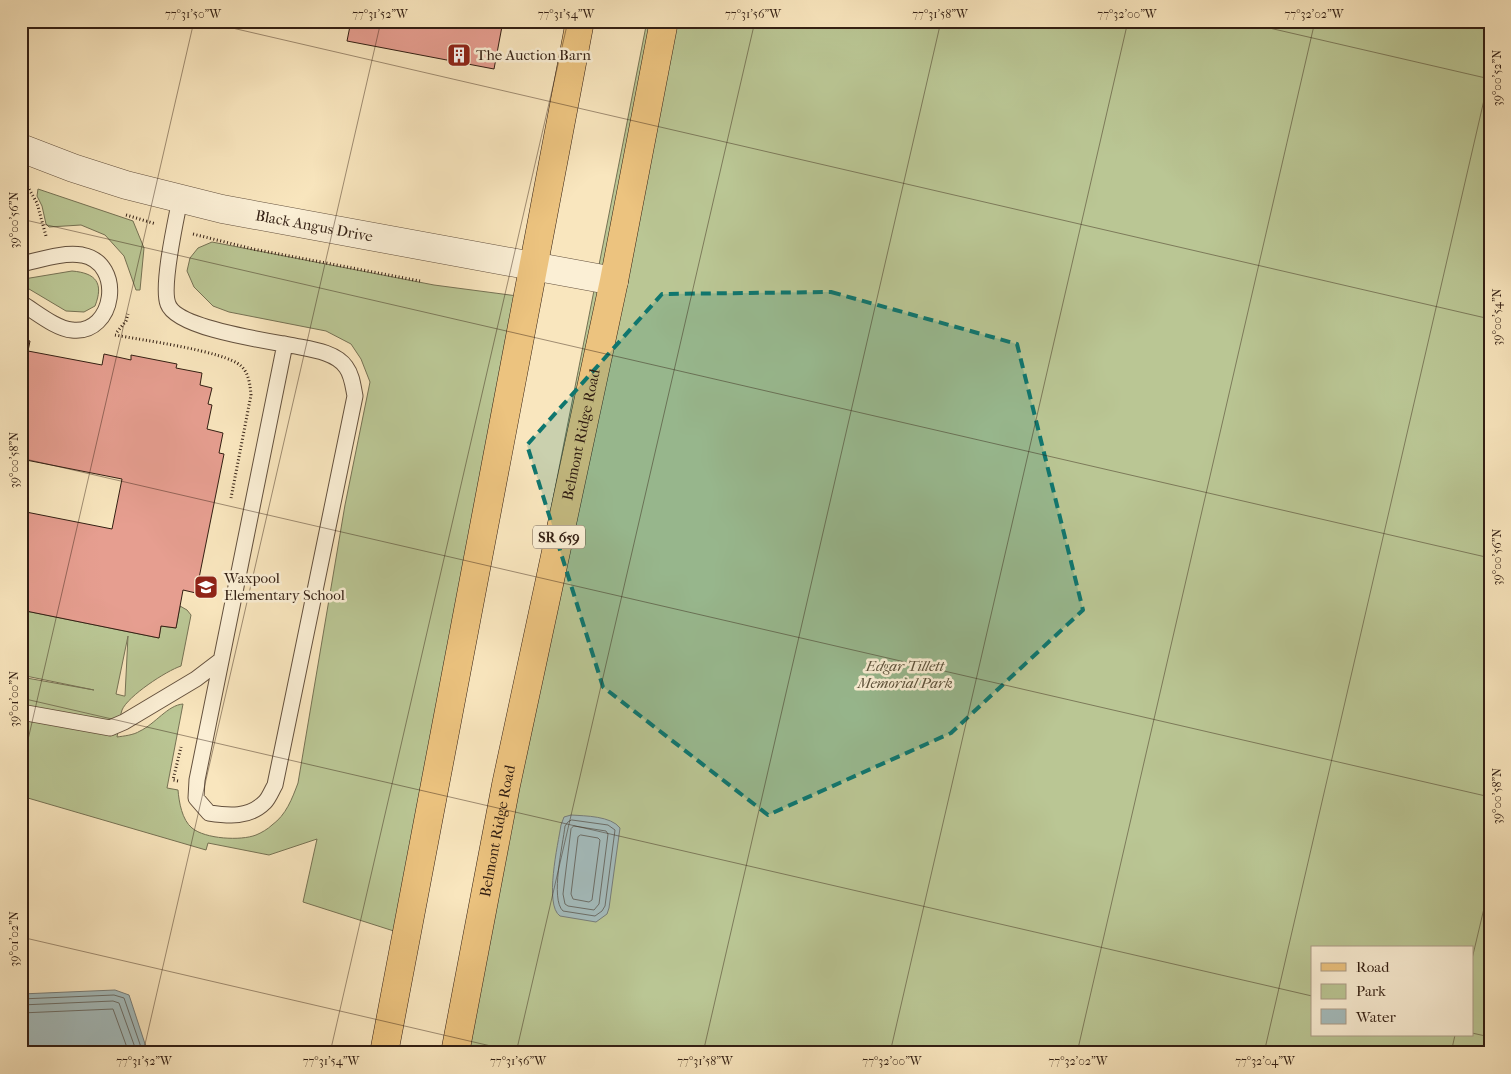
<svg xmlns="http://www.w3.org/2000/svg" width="1511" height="1074" font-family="'IM FELL French Canon',serif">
<rect width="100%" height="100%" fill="#f9e6be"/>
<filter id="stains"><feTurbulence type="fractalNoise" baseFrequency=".004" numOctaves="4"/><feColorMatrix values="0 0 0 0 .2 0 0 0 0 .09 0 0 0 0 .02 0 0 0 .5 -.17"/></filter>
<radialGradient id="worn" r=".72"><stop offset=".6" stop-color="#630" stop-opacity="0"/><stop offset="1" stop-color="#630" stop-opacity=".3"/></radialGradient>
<path fill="#bac694" stroke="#767254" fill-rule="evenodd" d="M647,21H1490V1053H444ZM1312,948H1472V1035H1312Z
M38,189L133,221L144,248L140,290H136L124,256L105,235L81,225L49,227L46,224L42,206L37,196Z
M212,242L434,285L525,297L400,933L303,902L317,839L269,855L208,843L206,850L21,796V677L94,690L21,675V610L159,638L161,626L176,628L180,606L187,610L191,615L181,666C166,671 128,696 122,710C119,718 119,729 117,737C124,736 134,735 140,731C155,724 168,705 183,704L167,788L178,790C179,802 182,820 192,828C205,839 241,841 256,835C261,833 268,829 272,825C286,815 292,799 298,783L345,505L370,382L361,359L351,344L326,331L229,312L213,306L194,287L187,271L190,258L198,248ZM128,636L125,696H124L116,694Z
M72,271C96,273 104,283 95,306L84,312L66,311L24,286V279Z"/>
<path fill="#a4bcbd" stroke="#777d79" d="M571,815C586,816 611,816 620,828L609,908L607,914L596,922L560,916C544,905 558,844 561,825L564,817Z
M115,990L129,995L148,1053H21V994Z"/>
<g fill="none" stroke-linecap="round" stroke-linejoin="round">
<path stroke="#6c6e68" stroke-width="1" d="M572,820L608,825L615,830L605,906L602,911L595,916L563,911C550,899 563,844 565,826L568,822Z
M574,826L606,831L608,834L599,904L594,910L568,906L565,904L563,894L571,829Z
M581,835L598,838L600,840L592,900L589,902L573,899L571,894L578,837Z
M21,999L114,995L124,998L143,1053
M21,1005L113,1001L119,1003L137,1053
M21,1013L113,1009L129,1053"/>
</g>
<path fill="#e69e90" stroke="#331f13" d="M351,21H503L494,69L347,41Z
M21,339L30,341L28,351L102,365L104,354L131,360V355L177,364L176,368L202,373L200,385L212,388L208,404L212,405L207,429L223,433L219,453L224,454L196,593L183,590L176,628L161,626L159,638L21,610V511L112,529L122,479L21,459Z"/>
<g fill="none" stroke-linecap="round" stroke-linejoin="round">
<g stroke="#64513e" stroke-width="17">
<path id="lane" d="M180,199C176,220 161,286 168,304C177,329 269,341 295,346C310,349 336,352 346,367C352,375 353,386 355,396L275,785C272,790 269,798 265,802C249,818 229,816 209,813L196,798L197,780L285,344
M21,264C40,260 62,252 82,255C125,263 115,335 72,330C56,329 35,311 21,303
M21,712L110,728L124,722L196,679L221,660"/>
</g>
<g stroke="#64513e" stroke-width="29">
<g id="street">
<path id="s1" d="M21,148L73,168L126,185L222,209L614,281"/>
</g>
</g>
<g stroke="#331f13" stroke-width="29">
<g id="primary">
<path d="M384,1053L580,21"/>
<path id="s2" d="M455,1053L506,785L614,281L664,21"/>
</g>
</g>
<path stroke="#331f13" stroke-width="3" stroke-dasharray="1 2.5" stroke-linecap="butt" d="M24,180L37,203L46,236
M126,215L156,224
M193,234L253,249L420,281
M117,332L126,321L128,314
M115,335C141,340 225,351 241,366C249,373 250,385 251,395L231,498
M178,781L173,780L181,747"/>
<use href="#lane" stroke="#fbefd5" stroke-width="15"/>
<use href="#street" stroke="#fbefd5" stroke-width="28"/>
<use href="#primary" stroke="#ecc37f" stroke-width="28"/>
</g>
<path fill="#0f766e" fill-opacity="0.2" stroke="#0f766e" stroke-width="4" stroke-dasharray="10 6" stroke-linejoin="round" d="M831,292L1017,344L1083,610L951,733L768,815L603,687L527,445L662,294Z"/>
<path fill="none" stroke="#331f13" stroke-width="1" stroke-opacity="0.45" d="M202,21L1490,319M1239,21L1490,79M21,219L1490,558M21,458L1490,797M21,698L1312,996M21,770L194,21M21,937L521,1053M1472,959L1490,883M1472,1033L1490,1037M143,1053L381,21M330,1053L568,21M516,1053L755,21M703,1053L941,21M890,1053L1128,21M1077,1053L1315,21M1264,1053L1490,74M1451,1053L1455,1035"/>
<defs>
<g id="building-square" transform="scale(1.25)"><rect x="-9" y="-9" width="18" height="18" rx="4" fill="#8f2418" stroke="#fbefd5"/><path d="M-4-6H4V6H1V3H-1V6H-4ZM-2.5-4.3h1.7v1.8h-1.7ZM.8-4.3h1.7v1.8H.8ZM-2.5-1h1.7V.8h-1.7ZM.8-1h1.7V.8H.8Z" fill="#fff"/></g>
<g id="school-square" transform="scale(1.25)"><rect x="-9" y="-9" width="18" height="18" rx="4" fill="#8f2418" stroke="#fbefd5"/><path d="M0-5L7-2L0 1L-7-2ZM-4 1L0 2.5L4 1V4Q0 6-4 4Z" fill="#fff"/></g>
</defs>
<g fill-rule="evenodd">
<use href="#building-square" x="459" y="55"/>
<use href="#school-square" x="206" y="587"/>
</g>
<g text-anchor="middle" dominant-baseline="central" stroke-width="5" stroke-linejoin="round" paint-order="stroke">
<rect fill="#fbefd5" stroke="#6f5d4d" stroke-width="1" x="533" y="525.5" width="52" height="23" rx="4"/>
<g font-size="14" font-weight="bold" fill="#331f13">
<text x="559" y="537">SR 659</text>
</g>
<g font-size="15" fill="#331f13" stroke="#fbefd5" text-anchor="start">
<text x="476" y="55">The Auction Barn</text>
<text x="224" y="578">Waxpool<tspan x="224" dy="17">Elementary School</tspan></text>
</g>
<g font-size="15" fill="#331f13" stroke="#fbefd5">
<text stroke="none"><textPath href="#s1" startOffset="304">Black Angus Drive</textPath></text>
<text stroke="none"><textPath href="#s2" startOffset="631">Belmont Ridge Road</textPath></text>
<text stroke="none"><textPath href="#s2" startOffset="226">Belmont Ridge Road</textPath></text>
</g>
<g font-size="15" font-style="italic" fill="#5c513a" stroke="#fbefd5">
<text x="905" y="666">Edgar Tillett<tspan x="905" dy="17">Memorial Park</tspan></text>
</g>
</g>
<rect width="1511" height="1074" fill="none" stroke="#f9e6be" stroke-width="55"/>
<rect x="1311" y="946" width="162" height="90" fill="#fbefd5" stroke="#ab9c87"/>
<rect x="1321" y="963" width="25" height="8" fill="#ecc37f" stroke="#ab9c87"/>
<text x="1356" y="972" font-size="15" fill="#331f13">Road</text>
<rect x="1321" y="984" width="25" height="15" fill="#bac694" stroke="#ab9c87"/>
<text x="1356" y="996" font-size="15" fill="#331f13">Park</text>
<rect x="1321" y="1009" width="25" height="15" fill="#a4bcbd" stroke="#ab9c87"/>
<text x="1356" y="1022" font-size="15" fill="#331f13">Water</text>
<rect x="28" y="28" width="1456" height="1018" fill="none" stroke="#331f13" stroke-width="2"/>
<g font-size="12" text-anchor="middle" fill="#331f13">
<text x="193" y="18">77°31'50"W</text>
<text x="380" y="18">77°31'52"W</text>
<text x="566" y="18">77°31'54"W</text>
<text x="753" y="18">77°31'56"W</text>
<text x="940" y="18">77°31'58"W</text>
<text x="1127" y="18">77°32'00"W</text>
<text x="1314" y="18">77°32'02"W</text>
<text transform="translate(1497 78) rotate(-90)" y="4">39°00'52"N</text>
<text transform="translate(14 220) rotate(-90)" y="4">39°00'56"N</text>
<text transform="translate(1497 317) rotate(-90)" y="4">39°00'54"N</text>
<text transform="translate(14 460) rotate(-90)" y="4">39°00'58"N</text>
<text transform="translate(1497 557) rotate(-90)" y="4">39°00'56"N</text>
<text transform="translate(14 699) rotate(-90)" y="4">39°01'00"N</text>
<text transform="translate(1497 796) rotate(-90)" y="4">39°00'58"N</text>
<text transform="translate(14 939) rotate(-90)" y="4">39°01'02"N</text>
<text x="144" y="1065">77°31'52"W</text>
<text x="331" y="1065">77°31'54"W</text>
<text x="518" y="1065">77°31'56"W</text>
<text x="705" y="1065">77°31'58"W</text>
<text x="892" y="1065">77°32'00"W</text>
<text x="1078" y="1065">77°32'02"W</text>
<text x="1265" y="1065">77°32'04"W</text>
</g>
<rect width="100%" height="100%" filter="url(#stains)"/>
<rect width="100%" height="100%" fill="url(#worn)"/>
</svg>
